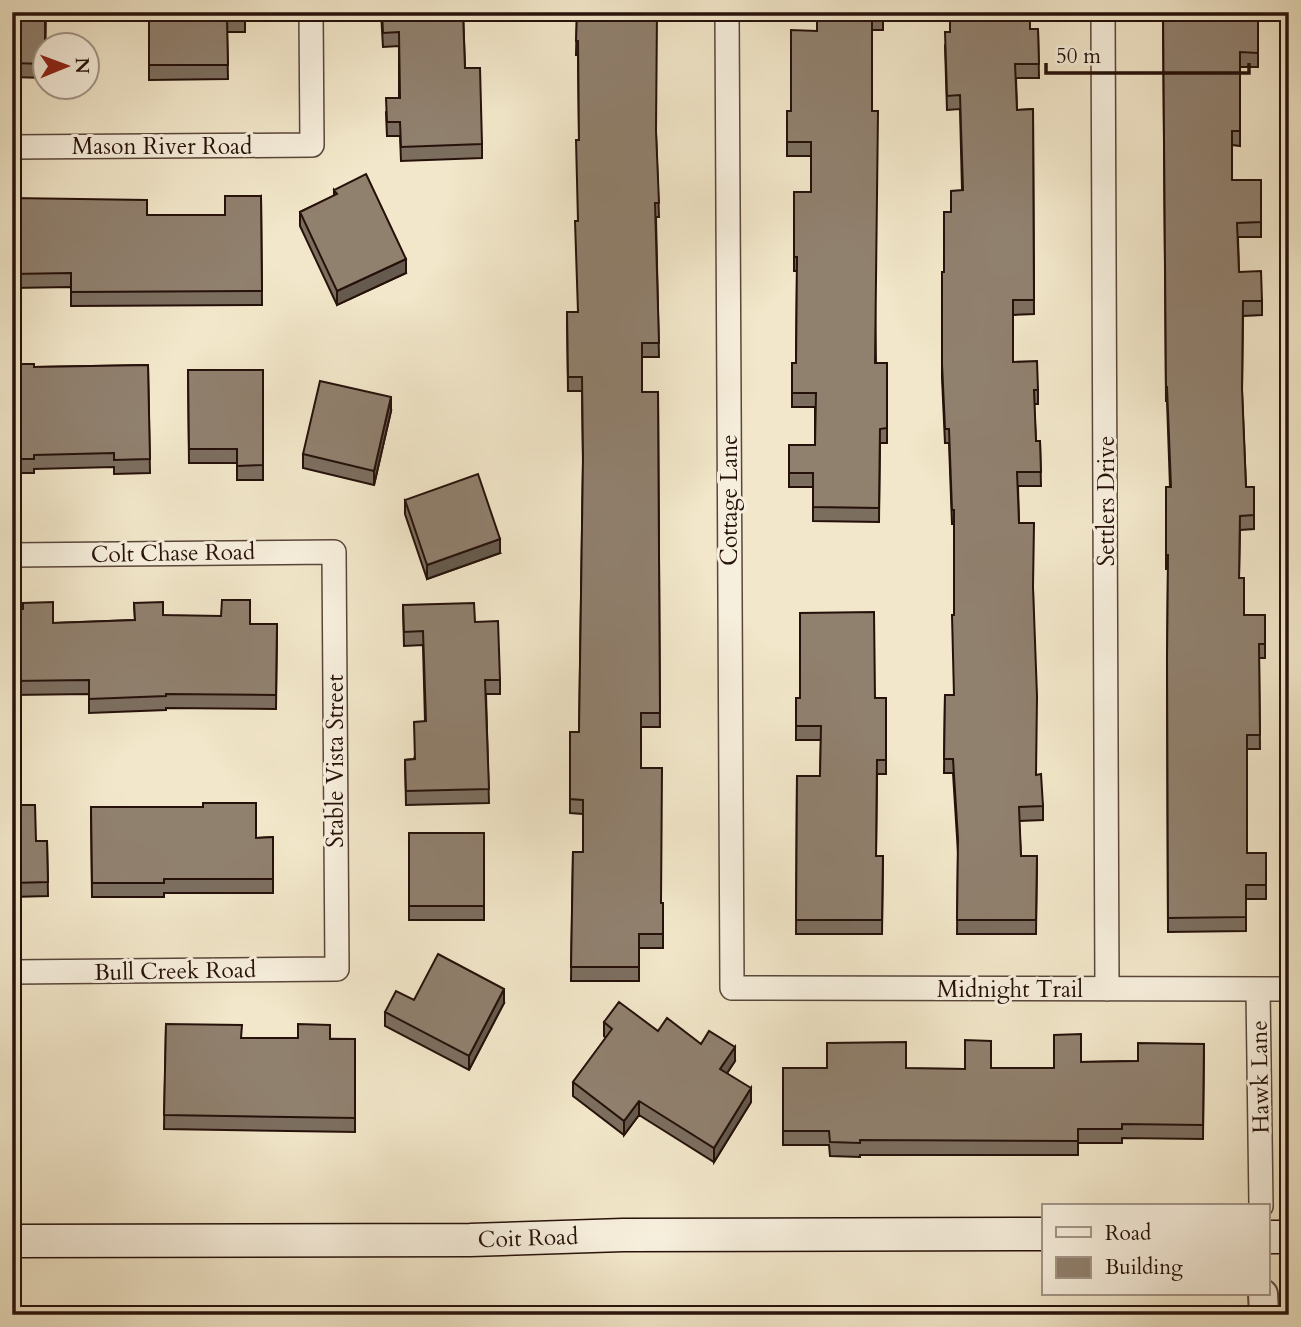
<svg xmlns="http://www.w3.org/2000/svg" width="1301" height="1327" font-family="Cardo,serif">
<rect width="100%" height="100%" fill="#f2e7ca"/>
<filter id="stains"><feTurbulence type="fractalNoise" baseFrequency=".00286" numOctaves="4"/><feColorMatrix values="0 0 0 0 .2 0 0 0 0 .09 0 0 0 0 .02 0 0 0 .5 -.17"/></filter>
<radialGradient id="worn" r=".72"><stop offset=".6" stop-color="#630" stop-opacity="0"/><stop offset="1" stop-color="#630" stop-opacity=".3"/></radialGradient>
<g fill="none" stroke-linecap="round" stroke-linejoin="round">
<g stroke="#59463a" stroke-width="26">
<path id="minor" d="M727,12L732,988L1289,989
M1103,12L1107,989
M12,147L312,145L311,12
M12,555L334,552L337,969L12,972
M1258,990L1261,1206"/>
</g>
<g stroke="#59463a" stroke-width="32">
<path id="tertiary" d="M1263,1294L1264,1315"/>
</g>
<g stroke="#26110a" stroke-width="35">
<path id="secondary" d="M1268,1237H1289
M12,1241L470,1240L623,1235L1044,1234"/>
</g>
<use href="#minor" stroke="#f7efdd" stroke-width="23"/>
<use href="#tertiary" stroke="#f7efdd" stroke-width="28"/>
<use href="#secondary" stroke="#f7efdd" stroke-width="32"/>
</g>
<path fill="#7c6e5f" stroke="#26110a" stroke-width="2" d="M12,12H46L45,78L12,77Z
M149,12H245V32H227L228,79L149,80Z
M381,12H463L465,68L482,144V158L401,161L400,136H387L386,112L399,98V46L383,47Z
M577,12L656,134L659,217H656L659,357H642V392H658L660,727H641V768L661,903H663V948H639V981H571L573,852H583V814L570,813V732H579L583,463L582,391H568L567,312H578L579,140L578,55H576Z
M883,12V30H872V111L876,363H887V443H880L879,522L813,521V487H789V445H815V407H792V363H796L797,271H794V192H811V156H787V111H791L817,31Z
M1163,12H1258V67H1240V146L1232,145V180H1261V237H1238L1239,272L1262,301V315L1243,316L1242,392L1246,487H1254V529L1240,530L1239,578L1244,615H1265V658H1259L1260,749H1247V853H1266V899H1246V931L1168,932L1167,672L1168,569H1166V487H1170L1167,401H1166Z
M1038,29L1039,78H1016L1017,110L1033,109L1034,314L1013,315V362L1038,390V404H1034L1036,441H1040L1041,486H1018L1019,523L1033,591L1036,775L1043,806V820L1019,821L1021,856H1037L1036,934H957L958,853L953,773H944L945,695H954V524H952L949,443H945L942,378V272H944L951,212L962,190L960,109L947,110L945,46L950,32Z
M334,190L406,273L337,305L300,226V212L334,196Z
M261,196L262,305L71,306V287L12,288V198L147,215H225Z
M12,364L34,367L148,365L150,473L114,474V467L34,469V473H12Z
M188,370H263V480H237V463H189Z
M391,411L374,485L303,468V454Z
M405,500L500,553L427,579L405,514Z
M134,603L163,615L250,624H277L276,709L166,708V710L89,713V694L12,695V609L53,623L135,620Z
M403,605L475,622L500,680V694H486L489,803L406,805L405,760L414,759L425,721L423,645L404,646Z
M796,698H886V774H877L876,856H883L882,934H796L797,776H820L821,740H796Z
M12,805L36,841H47L48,896L12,897Z
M91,807L256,838L273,837V893H164V897H92Z
M409,833H484V920H409Z
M414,1000L504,1003L469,1070L385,1026V1012Z
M604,1022L658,1031L701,1044L735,1061L727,1073L751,1102L714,1162L639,1115L624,1135L573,1096V1082L606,1038L604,1036Z
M166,1024L242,1038L355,1039V1132L164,1129Z
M1204,1044L1203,1139L1122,1138V1143H1078V1155H860V1157L830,1156L829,1145H783V1068L965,1069L1054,1068L1081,1062L1138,1061Z"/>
<path fill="#655a4d" stroke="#26110a" stroke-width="2" d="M406,259V273L337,305V291Z
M391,397V411L374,485V471Z
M500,539V553L427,579V565Z
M504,989V1003L469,1070V1056Z
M735,1047V1061L720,1084V1069Z
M751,1088V1102L714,1162V1148Z
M639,1101V1115L624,1135V1121Z"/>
<path fill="#90806e" stroke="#26110a" stroke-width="2" d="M12,12H45V64L12,63Z
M149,12H245V18H227L228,65H149Z
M382,12H463L465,68H480L482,144L401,147L400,122H387L386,98H400L399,32L383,33Z
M577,12H657L656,131L659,203H655L659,343H642V392H658L660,713H641V768H662L661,903H663V934H639V967H571L573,852H583V800L570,799V732H579L583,457L582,377H568L567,312H578L575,221H578L576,140H579L578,41H576Z
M817,12H883V16H872V111H878L875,363H887V428L880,429L879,508L813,507V473H789V445H815L816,393H792V363H796L797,257H794V192H811V142H787V111H791V30L817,31Z
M950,12H1030V29H1038L1039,64H1015L1017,110L1033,109L1034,300H1013V362L1037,361L1038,390H1034L1036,441H1040L1041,472H1017L1019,523H1034L1033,587L1037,696L1036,775L1041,774L1043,806L1019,807L1021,856H1037L1036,920H957L958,839L953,759H944L945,695H954L952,615H954V510H952L949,429H945L942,364V272H944V212H951V191L963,190L960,95L947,96L945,32H950Z
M1163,12H1258V53L1240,52V131H1232V180H1261V222L1237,223L1239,272L1261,271L1262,301H1243L1242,388L1246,487H1254V515L1240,516L1239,578H1244V615H1265V644H1259L1260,735H1247V853H1266V885H1246V917L1168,918L1167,658L1168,555H1166V487H1171L1167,387H1166Z
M366,174L406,259L337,291L300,212L337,194L334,190Z
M225,196H261L262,291L71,292V273L12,274V198L147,200V215H225Z
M12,364H34V367L148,365L150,459L114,460V453L34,455V459H12Z
M188,370H263V465L237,466V449H189Z
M320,381L391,397L374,471L303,454Z
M478,474L500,539L427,565L405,500Z
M222,600H250V624H277L276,695L166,694V696L89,699V680L12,681V609H23V603L53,602V623L135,620L134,603L163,602V615L221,616Z
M474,603L475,622L498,621L500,680H485L489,789L406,791L405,760L415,759L414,722L426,721L423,631L404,632L403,605Z
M874,612L875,698H886V760H877L876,856H883L882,920H796L797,776H820L821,726H796V698H800V613Z
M203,803H256V838L273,837V879H164V883H92L91,807H203Z
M12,805H35L36,841H47L48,882L12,883Z
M409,833H484V906H409Z
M438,954L504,989L469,1056L385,1012L396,991L414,1000Z
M619,1002L658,1031L667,1018L701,1044L709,1031L735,1047L720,1069L751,1088L714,1148L639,1101L624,1121L573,1082L612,1029L604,1022Z
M166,1024L242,1025L241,1038H298V1024L330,1025V1039H355V1118L164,1115Z
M1081,1034V1062L1138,1061V1043L1204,1044L1203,1125L1122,1124V1129H1078V1141L860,1140V1143L830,1142L829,1131H783V1068H827V1043L906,1042V1068L965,1069V1040L991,1041V1068H1054V1035Z"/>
<g text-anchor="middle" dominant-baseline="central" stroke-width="6" stroke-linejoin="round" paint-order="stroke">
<g font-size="23" fill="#26110a" stroke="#f7efdd">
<text x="162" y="146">Mason River Road</text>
<text transform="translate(729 500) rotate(-90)">Cottage Lane</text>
<text transform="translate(1106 501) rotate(-90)">Settlers Drive</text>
<text transform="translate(173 553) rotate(-1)">Colt Chase Road</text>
<text transform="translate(335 761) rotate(-90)">Stable Vista Street</text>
<text transform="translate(175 971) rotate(-1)">Bull Creek Road</text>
<text x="1010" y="989">Midnight Trail</text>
<text transform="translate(1260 1077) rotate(-91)">Hawk Lane</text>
<text transform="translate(528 1238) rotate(-2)">Coit Road</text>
</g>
</g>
<rect width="1301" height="1327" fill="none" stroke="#f2e7ca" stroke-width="42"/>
<rect x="14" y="14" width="1273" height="1299" fill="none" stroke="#26110a" stroke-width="3.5"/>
<rect x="21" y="21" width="1259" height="1285" fill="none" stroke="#26110a" stroke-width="2"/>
<rect x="1042" y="1204" width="228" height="91" fill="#f7efdd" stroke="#a39689" stroke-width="2"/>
<rect x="1056" y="1227" width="35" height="10" fill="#f7efdd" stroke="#a39689" stroke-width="2"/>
<text x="1105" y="1240" font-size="21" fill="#26110a">Road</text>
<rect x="1056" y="1257" width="35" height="21" fill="#90806e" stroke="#a39689" stroke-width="2"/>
<text x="1105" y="1274" font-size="21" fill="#26110a">Building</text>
<g transform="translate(66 66) rotate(89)"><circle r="33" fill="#f7efdd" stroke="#a39689" stroke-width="2"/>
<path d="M0-5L12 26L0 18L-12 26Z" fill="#8f2418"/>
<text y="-10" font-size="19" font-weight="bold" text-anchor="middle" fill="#26110a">N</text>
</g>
<path d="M1046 63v10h203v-10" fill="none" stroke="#26110a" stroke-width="3.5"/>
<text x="1056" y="63" font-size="21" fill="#26110a" stroke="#f7efdd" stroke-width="5" paint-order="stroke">50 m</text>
<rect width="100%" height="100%" filter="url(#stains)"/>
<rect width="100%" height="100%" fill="url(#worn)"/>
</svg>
